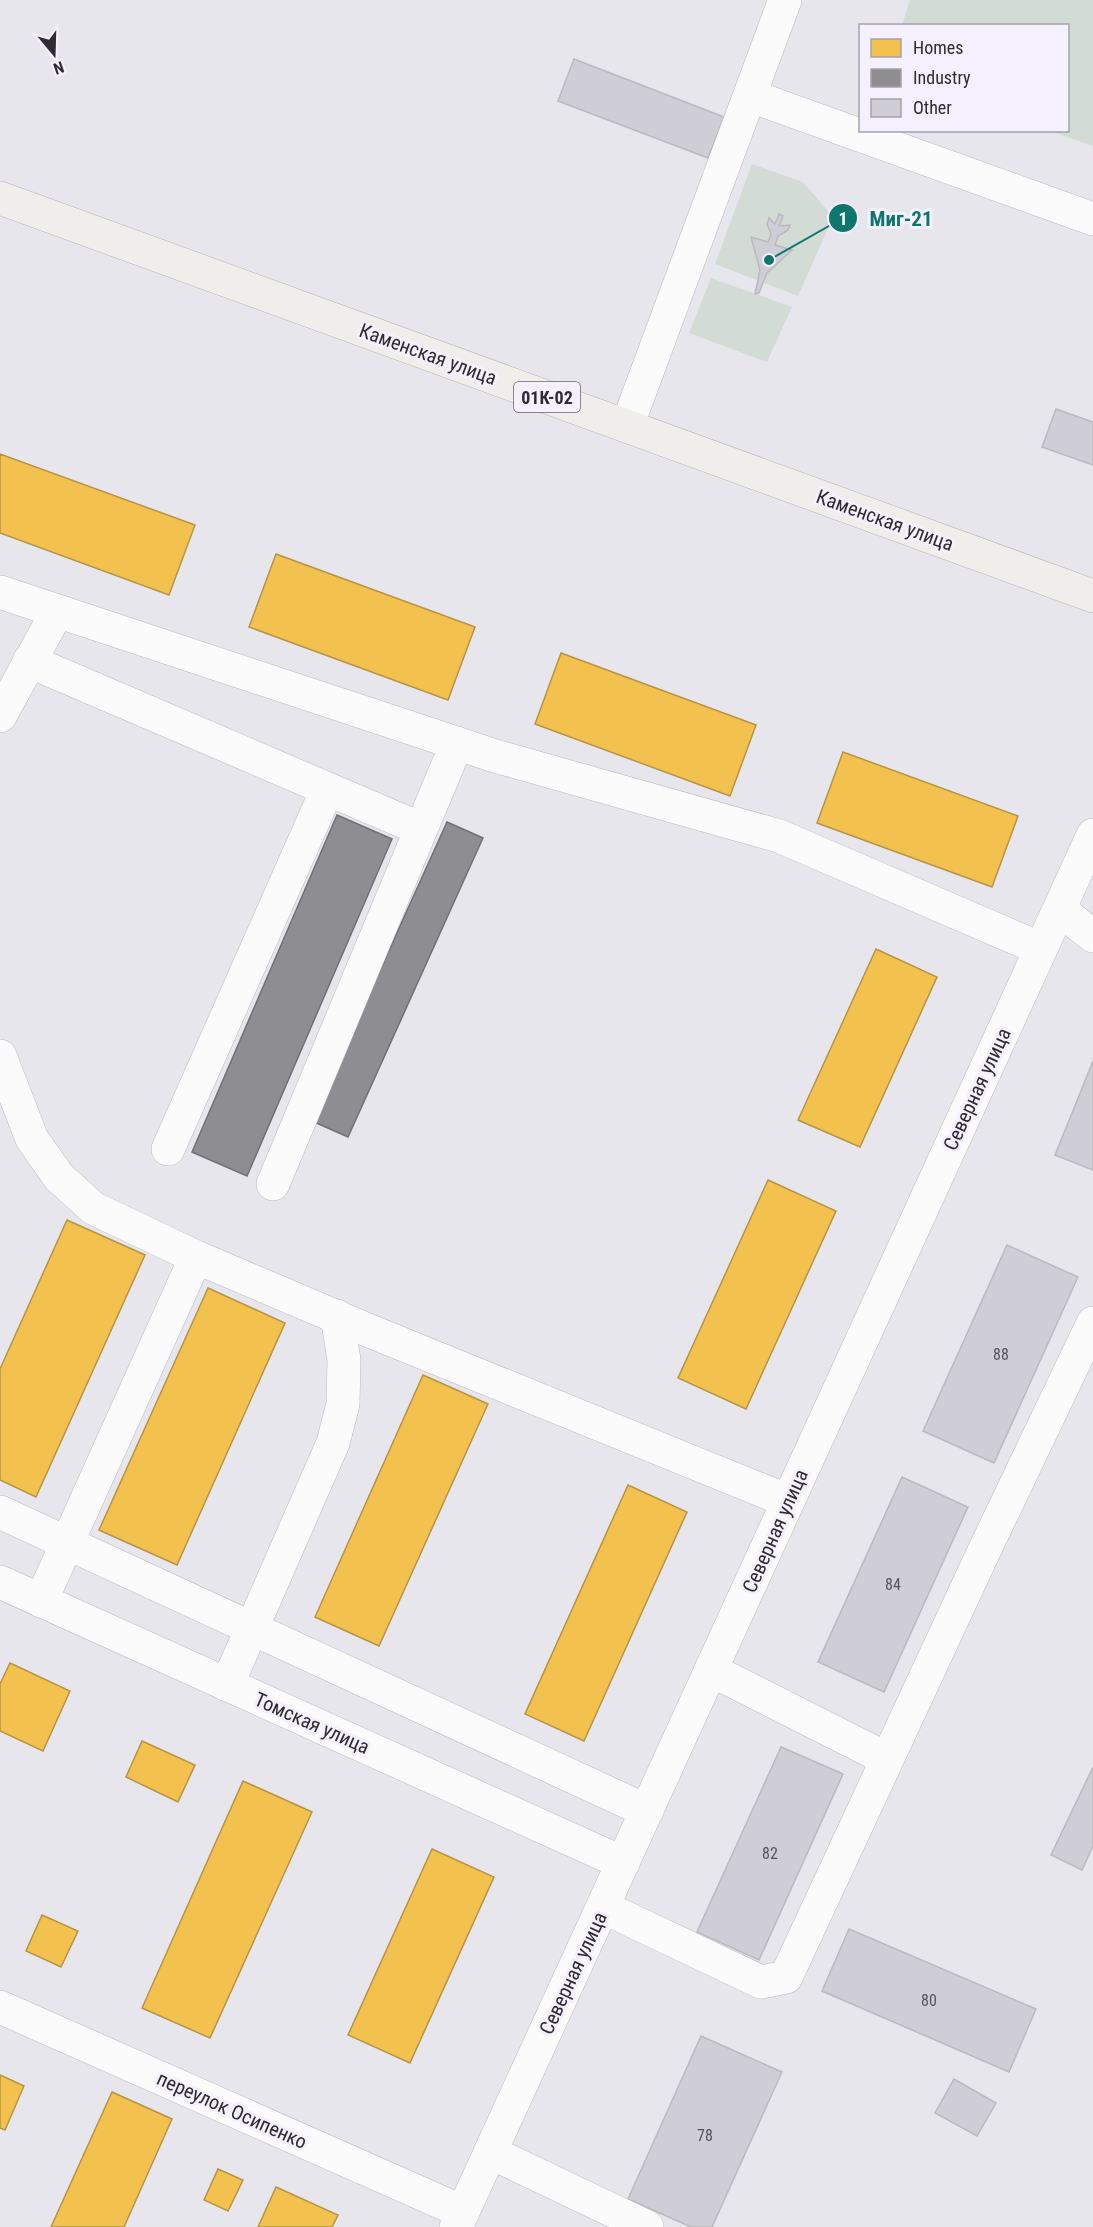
<svg xmlns="http://www.w3.org/2000/svg" width="1093" height="2227" font-family="'Roboto Condensed',sans-serif">
<rect width="100%" height="100%" fill="#e8e6ed"/>
<path fill="#d2dcd4" d="M910,0H1093V146L1050,131L1068,130V26L902,25Z
M752,164L803,182L829,212L830,224L798,296L715,264Z
M711,278L792,307L767,362L689,333Z"/>
<path fill="#f2c14e" stroke="#b79445" stroke-width="1.5" d="M0,454L195,525L169,595L0,533Z
M276,554L475,627L448,700L249,627Z
M561,653L756,725L730,796L535,724Z
M843,752L1018,816L992,887L817,823Z
M876,949L937,977L860,1147L798,1120Z
M768,1180L836,1211L746,1409L678,1378Z
M67,1220L145,1255L36,1497L0,1480V1369Z
M208,1288L285,1323L177,1565L99,1530Z
M423,1375L488,1404L379,1646L315,1617Z
M628,1485L687,1512L584,1741L525,1714Z
M10,1663L70,1691L43,1751L0,1731V1684Z
M142,1741L195,1765L178,1802L126,1777Z
M243,1781L312,1812L210,2038L142,2008Z
M432,1849L494,1877L410,2063L348,2035Z
M42,1915L78,1931L61,1967L26,1951Z
M0,2075L24,2086L5,2130L0,2128Z
M112,2092L172,2119L124,2227H51Z
M218,2169L243,2180L228,2211L204,2200Z
M276,2187L338,2215L332,2227H258Z"/>
<path fill="#8d8d92" stroke="#707075" stroke-width="1.5" d="M337,815L392,839L247,1176L192,1152Z
M447,822L483,838L348,1137L312,1121Z"/>
<path fill="#cfcdd5" stroke="#bab9be" stroke-width="1.5" d="M574,59L724,117L708,158L558,101Z
M779,214L783,216L779,226L790,225L788,230L778,236L775,245L792,250L767,273L759,293L755,294L760,270L751,237L768,242L771,234L767,224L769,218L775,224Z
M1056,409L1093,422V465L1042,447Z
M1093,1061V1170L1055,1155Z
M1007,1245L1078,1277L994,1463L923,1431Z
M902,1477L968,1507L884,1692L818,1662Z
M781,1747L843,1774L759,1960L697,1932Z
M1093,1767V1846L1082,1870L1051,1855Z
M849,1929L1036,2009L1009,2072L822,1991Z
M701,2036L782,2072L712,2227H691L628,2199Z
M954,2079L996,2103L977,2136L935,2113Z"/>
<g fill="none" stroke-linecap="round" stroke-linejoin="round">
<g stroke="#bab9be" stroke-width="34">
<path id="minor" d="M751,96L1093,219
M627,426L785,0
M0,592L495,756L779,836L1041,949
M29,661L421,829
M0,716L57,612
M1059,909L1093,936
M0,1056L32,1139L59,1177L93,1208L196,1257L365,1329L788,1501
M168,1149L327,790
M273,1184L457,743
M0,1512L647,1811
M0,1582L623,1863
M41,1601L196,1257
M711,1670L887,1759
M227,1685L333,1443L343,1404L344,1360L337,1316
M603,1907L761,1982L786,1977L985,1549L1093,1323
M0,2007L463,2212
M490,2152L647,2227
M456,2227L1093,835"/>
</g>
<g stroke="#b8b4ae" stroke-width="34">
<path id="major" d="M0,198L1093,596"/>
</g>
<use href="#minor" stroke="#fcfbfc" stroke-width="33"/>
<use href="#major" stroke="#f0eeea" stroke-width="33"/>
</g>
<g text-anchor="middle" dominant-baseline="central" stroke-width="6" stroke-linejoin="round" paint-order="stroke">
<g font-size="16" fill="#56545a">
<text x="1001" y="1354">88</text>
<text x="893" y="1584">84</text>
<text x="770" y="1853">82</text>
<text x="929" y="2000">80</text>
<text x="705" y="2135">78</text>
</g>
<rect fill="#f4f0fd" stroke="#69676e" stroke-width="1.5" x="514" y="382" width="66" height="30" rx="4.5"/>
<g font-size="18" font-weight="bold" fill="#2e2c31">
<text x="547" y="397">01К-02</text>
</g>
<g font-size="20" fill="#2e2c31" stroke="#f4f0fd">
<text transform="translate(428 354) rotate(20)">Каменская улица</text>
<text transform="translate(885 520) rotate(20)">Каменская улица</text>
<text transform="translate(977 1089) rotate(-65)">Северная улица</text>
<text transform="translate(775 1531) rotate(-66)">Северная улица</text>
<text transform="translate(312 1723) rotate(24)">Томская улица</text>
<text transform="translate(573 1973) rotate(-65)">Северная улица</text>
<text transform="translate(232 2110) rotate(24)">переулок Осипенко</text>
</g>
</g>
<path fill="none" stroke="#0f766e" stroke-width="2" d="M769 260L843 218"/>
<g fill="#0f766e" stroke="#f4f0fd" stroke-width="2">
<circle cx="769" cy="260" r="6"/>
<circle cx="843" cy="218" r="15"/>
</g>
<g font-size="18" text-anchor="middle" font-weight="bold" fill="#fff">
<text x="843" y="225">1</text>
</g>
<g font-size="21" text-anchor="middle" font-weight="bold" fill="#0f766e" stroke="#f4f0fd" stroke-width="6" stroke-linejoin="round" paint-order="stroke">
<text x="901" y="226">Миг-21</text>
</g>
<rect x="859" y="24" width="210" height="108" fill="#f4f0fd" stroke="#a5a2ab" stroke-width="1.5"/>
<rect x="871" y="39" width="30" height="18" fill="#f2c14e" stroke="#a5a2ab" stroke-width="1.5"/>
<text x="913" y="54" font-size="18" fill="#2e2c31">Homes</text>
<rect x="871" y="69" width="30" height="18" fill="#8d8d92" stroke="#a5a2ab" stroke-width="1.5"/>
<text x="913" y="84" font-size="18" fill="#2e2c31">Industry</text>
<rect x="871" y="99" width="30" height="18" fill="#cfcdd5" stroke="#a5a2ab" stroke-width="1.5"/>
<text x="913" y="114" font-size="18" fill="#2e2c31">Other</text>
<g transform="translate(54 54) rotate(161)" stroke="#f4f0fd" stroke-width="4.5" paint-order="stroke">
<path d="M0-4.5L10 22L0 15L-10 22Z" fill="#2e2c31"/>
<text y="-9" font-size="16" font-weight="bold" text-anchor="middle" fill="#2e2c31">N</text>
</g>
</svg>
